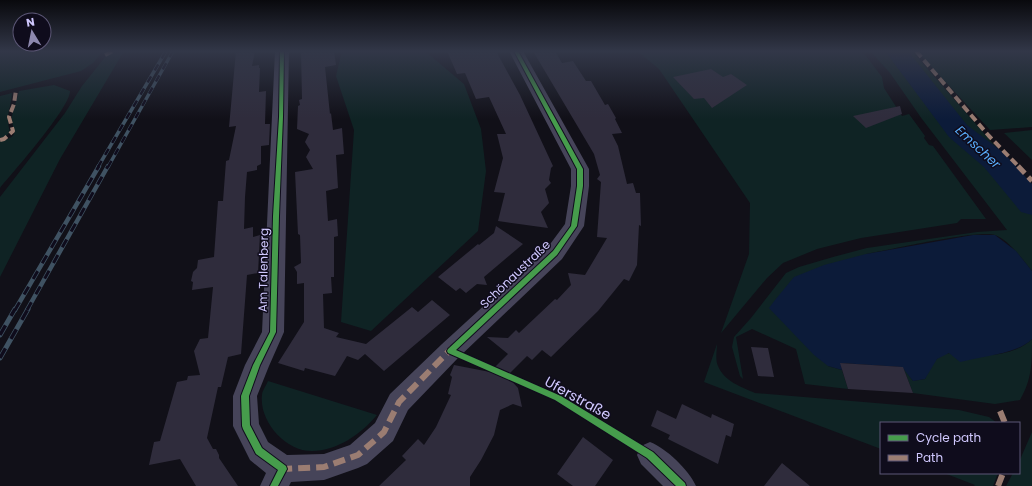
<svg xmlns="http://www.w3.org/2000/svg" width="1032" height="486" font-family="Poppins,sans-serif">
<rect width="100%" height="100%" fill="#111018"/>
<path fill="#0f2324" d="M0,51H103L93,63L81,71L0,92Z
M110,51H124L60,159L0,277V197L65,113L82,86Z
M342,51H425L464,84L481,129L486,171L478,231L371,331L341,322L354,130L336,76Z
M637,51H858L863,52L882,77L884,88L902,116L909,114L925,136L924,138L929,145L933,146L986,219H961L957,223L861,238L817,249L783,263L767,278L721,333L749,254L750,203L659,69Z
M870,51H912L996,147L1032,185V271C1023,260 1009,240 995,235C979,229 888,250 866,254L828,366L842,370L848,389L805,384L796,349L752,329L736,337L743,379L740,376L732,347L734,337L751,318L786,273L799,267L833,257L867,248L977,232L1007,230L922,119L890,73Z
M917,51H1032V127L990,130Z
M54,85L70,91C70,108 14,171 0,188V141C24,136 10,128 12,116C14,107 17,99 19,91Z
M12,93C11,109 5,115 10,132L5,137L0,138V96Z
M1032,130V160L1004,133Z
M1032,339C1032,363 1032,379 1020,400L995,404L913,393L903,367L913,381L925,379C928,373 932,362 938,358C952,348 970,355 986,355C1001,355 1022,350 1032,339Z
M717,344C717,350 715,360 718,366C724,381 741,387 755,393L959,410L989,417L997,423H881V449L704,382Z
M268,381L377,415C361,434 337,451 312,451C285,451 259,421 262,395C262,391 266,386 268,381Z
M1032,432V486H1006L1013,473H1019V462Z
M944,473H998L993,486H974L975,485Z"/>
<path fill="#0c1b39" d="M973,235H995L1016,251L1032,271V339C1020,353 979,357 960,362L949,353L937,359L925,379L913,381L902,367L841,363L842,370L828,366L814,355L769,308L775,300L794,277L824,265L866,254Z"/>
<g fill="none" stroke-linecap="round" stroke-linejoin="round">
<path fill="#0c1b39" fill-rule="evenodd" d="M885,51H908L967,125L1004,153L1032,184V215L1021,212L984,167L949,137Z"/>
</g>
<path fill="#2f2c3c" d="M236,51H255L252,66L259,65V68H260L259,92L266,91L265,124H270L269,145L261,146V164L257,166V170L247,172L245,197L244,229L253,227V237L260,235L258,273L247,275L241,354L228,357L221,387H218L207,438L213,449H216L219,455V458L238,486H196L180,459L149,465L154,442L160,441L177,382L187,380L188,376L200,375L194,351L200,339L208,338L213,287L192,290L193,282L191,281L193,272L197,268L198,260L214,257L218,201H223L226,161L229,160L236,126L229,127Z
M301,51H334L336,65L325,67L330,114L331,113L333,130L342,128L344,154L336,155L338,188L326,191L328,221L337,219L338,236L334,237V277H331L332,293L323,294L324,328L339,333L336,337L366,344L412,307L418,312L432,300L450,315L384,371L365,354L358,360L347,356L335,376L305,368L304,371L278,363L304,322V283L297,284V272L294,267L301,263L300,235L298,234L295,172L313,169L306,157L310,150L305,142L309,134L297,129L298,106L300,105L299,100L302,99Z
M447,51H496L520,95L553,166L551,168L549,180L551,183L545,189L549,203L541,212L548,228L498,221L505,193L494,192L503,158L497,134H506L489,97L476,99L465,73L457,74Z
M533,51H555L562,63L573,61L586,81H591L605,105L608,104L616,118L615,119L622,133L612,134L618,146L627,184L633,183L636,193H640L641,226L639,225L637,265L629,281L624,279L598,311L551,357L542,350L532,360L527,356L507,376L518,388L522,407L513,404L500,410L494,435L481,460L470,477V486H379L406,460L402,456L418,439L424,445L436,427L451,395L448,394L452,377L450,375L454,365L490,372L508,354L487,337L508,338L516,330L519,333L555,299L557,300L571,285L568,273L585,275L607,238L597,237L601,182L597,179L600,175L594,154Z
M711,69L723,77L731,74L747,85L712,108L704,98L694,99L673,77Z
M900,106L902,114L866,128L853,116Z
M496,226L523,244L484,277L487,285L477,284L466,293L460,288L456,291L438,277L478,244L479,245L494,233Z
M751,347L768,348L774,377L758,376Z
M840,363L903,367L913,393L848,389Z
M682,404L711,418L712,414L734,424L731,437L726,435L718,464L668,439L670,435L651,426L657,410L676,419Z
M583,437L613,460L595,486H573L557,474Z
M782,463L810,486H764Z"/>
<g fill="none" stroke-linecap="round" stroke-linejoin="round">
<path fill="#464459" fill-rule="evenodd" d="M275,51H289L284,332L269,366L257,396L259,424L268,442L287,455L324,454L350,445L375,423L390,394L442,344L548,247L565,224L571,186V169L509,51H523L589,169V186L584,226L562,259L458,358L408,410L393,441L367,464L358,468L324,480L291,482L289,486H260L266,473L250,460L233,426V396L245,365L262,332Z
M650,442C666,448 689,470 696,486H663L641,464L637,455L641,446Z"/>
<g stroke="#3f5262" stroke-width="3.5">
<path id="rail-far2" d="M98,167L166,51
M108,167L173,51"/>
</g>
<g stroke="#3f5262" stroke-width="4.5">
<path id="rail-far1" d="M15,310L99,166
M27,310L108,166"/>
</g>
<g stroke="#3f5262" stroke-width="5">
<path id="rail" d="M0,335L15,309
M0,358L28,309"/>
</g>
<use href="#rail-far2" stroke="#0f0c1c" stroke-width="2.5" stroke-dasharray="7" stroke-linecap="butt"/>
<use href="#rail-far1" stroke="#0f0c1c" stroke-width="3" stroke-dasharray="9" stroke-linecap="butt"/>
<use href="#rail" stroke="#0f0c1c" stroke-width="3.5" stroke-dasharray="11" stroke-linecap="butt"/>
<path stroke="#9b7d72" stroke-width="4" stroke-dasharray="8 4" stroke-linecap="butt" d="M916,51L989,136L1019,167
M105,55L113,51
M0,140L4,139L13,131L9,117L14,104L16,90"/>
<path stroke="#9b7d72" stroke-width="5" stroke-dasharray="10 5" stroke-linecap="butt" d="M1018,166L1032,181"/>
<path stroke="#9b7d72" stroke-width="6" stroke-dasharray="12 6" stroke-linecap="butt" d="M1000,411L1005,423
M281,467L283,469L324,467L358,455L384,432L399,402L452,348
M998,486L1003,473"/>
<g stroke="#0f0c1c" stroke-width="2">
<path id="cycleway" d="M280,51H284L283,117L279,216L276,332L260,365L249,396L250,425L262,448L286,466L287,469L278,486H270L278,470L256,454L243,429L242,426L241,396L253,365L270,332L273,216L279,117Z
M514,51H518L583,169V186L577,226L557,255L456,350L561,396L653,452L685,483L686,486H676L647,458L555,400L448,353L447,351L448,349L553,251L571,226L577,186V169Z"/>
</g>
<use href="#cycleway" fill="#469c4c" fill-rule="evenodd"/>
</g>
<linearGradient id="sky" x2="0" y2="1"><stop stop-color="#09090d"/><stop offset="0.43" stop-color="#323748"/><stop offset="1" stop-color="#323748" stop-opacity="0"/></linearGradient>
<rect width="1032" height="119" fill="url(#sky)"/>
<g text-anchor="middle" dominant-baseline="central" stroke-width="3" stroke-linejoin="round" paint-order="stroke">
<g font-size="12" fill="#d0c8fe" stroke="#0f0c1c">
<text transform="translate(263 270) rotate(-89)">Am Talenberg</text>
<text transform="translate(515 274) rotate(-44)">Schönaustraße</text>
</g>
<g font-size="13" font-style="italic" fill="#59adfb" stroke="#0f0c1c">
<text transform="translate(978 147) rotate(43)">Emscher</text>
</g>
<g font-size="14" fill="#d0c8fe" stroke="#0f0c1c">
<text transform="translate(578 398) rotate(29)">Uferstraße</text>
</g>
</g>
<rect x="880" y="422" width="140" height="52" fill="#0f0c1c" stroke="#5c5776"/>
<rect x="888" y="435" width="20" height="6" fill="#469c4c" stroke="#5c5776"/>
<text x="916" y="442" font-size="12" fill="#d0c8fe">Cycle path</text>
<rect x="888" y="455" width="20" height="6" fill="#9b7d72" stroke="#5c5776"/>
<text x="916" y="462" font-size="12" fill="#d0c8fe">Path</text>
<g transform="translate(32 32) rotate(350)"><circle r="19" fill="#0f0c1c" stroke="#5c5776"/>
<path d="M0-3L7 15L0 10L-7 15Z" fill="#8d88ae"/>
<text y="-6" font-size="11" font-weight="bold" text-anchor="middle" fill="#d0c8fe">N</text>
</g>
</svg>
